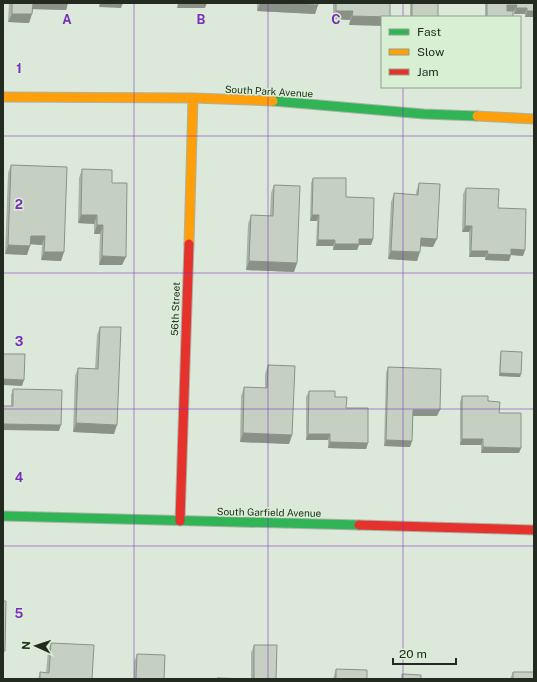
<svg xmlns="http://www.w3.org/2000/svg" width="537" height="682" font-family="'Public Sans',sans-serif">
<rect width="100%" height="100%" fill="#dce9da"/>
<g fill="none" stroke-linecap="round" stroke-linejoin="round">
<g stroke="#a9b3a7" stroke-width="11">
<path id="fast" d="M273,101L424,114L477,116
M3,516L359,525"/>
</g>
<g stroke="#a9b3a7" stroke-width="11">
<path id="slow" d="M3,97L193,98L273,101
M477,116L534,119
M189,244L193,98"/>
</g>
<g stroke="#a9b3a7" stroke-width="11">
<path id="jam" d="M180,521L189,244
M359,525L534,530"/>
</g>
<use href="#fast" stroke="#30b455" stroke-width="9"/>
<use href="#slow" stroke="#ff9f0a" stroke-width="9"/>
<use href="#jam" stroke="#e5322d" stroke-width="9"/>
</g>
<path fill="#a9b3a8" d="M9,3H68L66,10L33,9L29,23L8,22Z
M257,3H318L315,14L257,11Z
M333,3H390L349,25L350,20L333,19Z
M410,3H438V17H410Z
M485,3H534V17H525V14H514V11H507L513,17H485Z
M11,165L64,252L61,261L41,260L42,245L30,244L27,255L5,254L8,173Z
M82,169L112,183L122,265H99L100,234H94V224L78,223L79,178Z
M313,178L346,197L373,239L371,245H359L357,250H333V246H316L317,221H310L311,183Z
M419,183L433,247L421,246L417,261L388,259L391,202L394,193L416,195V192Z
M274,185L297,263L294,272L246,270L248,224L251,215L270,216L271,193Z
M466,188L498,208L525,250L523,256L511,255L509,261L485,260V257H469V232H462L463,194Z
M100,327L114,434L73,432L75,376L78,368L95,369L97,335Z
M501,351L521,374L520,377L499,376L500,354Z
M268,365L292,435L289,444L240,442L241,396L244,387L265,388V374Z
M388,367L437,416H413L412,441L410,447L384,446L386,373Z
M13,389L59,431L11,406V395Z
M309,391L335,397L346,408L368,443L366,449L328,448V440H306V397Z
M462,396L488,401L499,413L521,448L519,453H481V445H460V402Z
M51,643L92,679H38L40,672L46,673L48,651Z
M254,645L276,679H251V653Z
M137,654L164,679H134V662Z
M336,669L367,679H333Z
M513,672L534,679H510Z"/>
<path fill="#8a9288" d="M32,3H68L66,10L30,9Z
M100,3H123L121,8L99,7Z
M178,3H207L205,8H177Z
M260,3L318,5L315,14L257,11Z
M507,5H517L514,11H505Z
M516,8H527L525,14H514Z
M336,11H353L350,20L333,19Z
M527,11H534V17H525Z
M12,14H32L29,23L8,22Z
M352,16L382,17V26L349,25Z
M81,215H97L94,224L78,223Z
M312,215H319L317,221H310Z
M97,225H103L100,234H94Z
M465,226H472L469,232H462Z
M31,236H45L42,245L27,244Z
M421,238L437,239L433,247L418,246Z
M359,239H373L371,245H359L357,250H333L335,244Z
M318,240H335L333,246H316Z
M8,245L30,246L27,255L5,254Z
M511,249L525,250L523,256L511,255L509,261L485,260L487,254Z
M391,251L420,252L417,261L388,259Z
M471,251H488L485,257H469Z
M44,252H64L61,261L41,260Z
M102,256L126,257L122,265H99Z
M249,261L297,263L294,272L246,270Z
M500,373L521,374L520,377L499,376Z
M3,379L24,380L22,386L3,385Z
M413,410H440L437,416H411Z
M76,423L117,425L114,434L73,432Z
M3,424L61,425L59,431L3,430Z
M243,433L292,435L289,444L240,442Z
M308,434H330L328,440H306Z
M462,439H483L481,445H460Z
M386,440L412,441L410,447L384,446Z
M330,442L368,443L366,449L328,448Z
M483,447L521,448L519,453H481Z"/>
<path fill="#c5d0c3" stroke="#8a9288" d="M12,3H33L32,14H12Z
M261,3H318V5Z
M336,3H390V17L352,16L353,11H336Z
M412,3H438V17H412Z
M487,3H534V11H527V8H516L517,5H507V11H513V17H487Z
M11,165L67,167L64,252H44L45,236H31L30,246L8,245Z
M82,169L112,170V183H127L126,257L102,256L103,225H97V215H81Z
M313,178H346V197L374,198L373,239H359V244H335V240H318L319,215H312Z
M419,183L440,184L437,239L421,238L420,252L391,251L394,193L418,195Z
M274,185L300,186L297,263L249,261L251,215L273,216Z
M466,188L499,189L498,208L526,209L525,250L511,249V255L487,254L488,251H471L472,226H465Z
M100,327H121L117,425L76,423L78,368L98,369Z
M501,351L522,352L521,374L500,373Z
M3,354H25L24,380L3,379Z
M268,365L295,366L292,435L243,433L244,387L267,388Z
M388,367L441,369L440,410H413L412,441L386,440Z
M13,389L62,390L61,425L3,424V406H13Z
M309,391H335V397H347L346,408H368V443L330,442V434H308Z
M462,396H488V401L500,402L499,413H521V448L483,447V439H462Z
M3,601H6L5,651H3Z
M51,643L94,645L92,679H40V672L49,673Z
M254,645H277L276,679H254Z
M137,654L165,655L164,679H136Z
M336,669L367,670V679H336Z
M513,672H534V679H513Z
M402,674L421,675V679H402Z
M217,678L251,679H217Z"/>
<path fill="none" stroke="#7b2cbf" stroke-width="1" stroke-opacity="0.55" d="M134,3V679M268,3V679M403,3V17M403,87V679M3,136H534M3,273H534M3,409H534M3,546H534"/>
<g text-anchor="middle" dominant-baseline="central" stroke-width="3" stroke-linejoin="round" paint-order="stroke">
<g font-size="10" fill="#232b21" stroke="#d8efd4">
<text transform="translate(269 91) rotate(3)">South Park Avenue</text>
<text transform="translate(175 309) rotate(-88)">56th Street</text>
<text transform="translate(269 512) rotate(1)">South Garfield Avenue</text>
</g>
</g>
<g font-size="13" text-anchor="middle" font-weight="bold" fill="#7b2cbf" stroke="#d8efd4" stroke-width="3" stroke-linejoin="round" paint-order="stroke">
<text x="67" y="24">A</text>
<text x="201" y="24">B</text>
<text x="336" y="24">C</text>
<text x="19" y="73">1</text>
<text x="19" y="209">2</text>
<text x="19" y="346">3</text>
<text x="19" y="482">4</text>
<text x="19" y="618">5</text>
</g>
<rect width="537" height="682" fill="none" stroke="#232b21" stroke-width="8"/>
<rect x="381" y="16" width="140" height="72" fill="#d8efd4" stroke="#90a18c"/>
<rect x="389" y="29" width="20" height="6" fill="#30b455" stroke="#90a18c"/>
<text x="417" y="36" font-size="12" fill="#232b21">Fast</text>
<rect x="389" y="49" width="20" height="6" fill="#ff9f0a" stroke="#90a18c"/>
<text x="417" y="56" font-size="12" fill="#232b21">Slow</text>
<rect x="389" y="69" width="20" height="6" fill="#e5322d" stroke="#90a18c"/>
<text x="417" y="76" font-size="12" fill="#232b21">Jam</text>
<g transform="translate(36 646) rotate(273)" stroke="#d8efd4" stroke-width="3" paint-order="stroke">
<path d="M0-3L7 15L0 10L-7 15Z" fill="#232b21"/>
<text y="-6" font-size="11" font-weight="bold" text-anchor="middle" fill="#232b21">N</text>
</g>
<path d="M393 658v6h63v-6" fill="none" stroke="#232b21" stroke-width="2"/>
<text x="399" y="658" font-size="12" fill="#232b21" stroke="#d8efd4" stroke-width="3" paint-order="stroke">20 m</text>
</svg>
